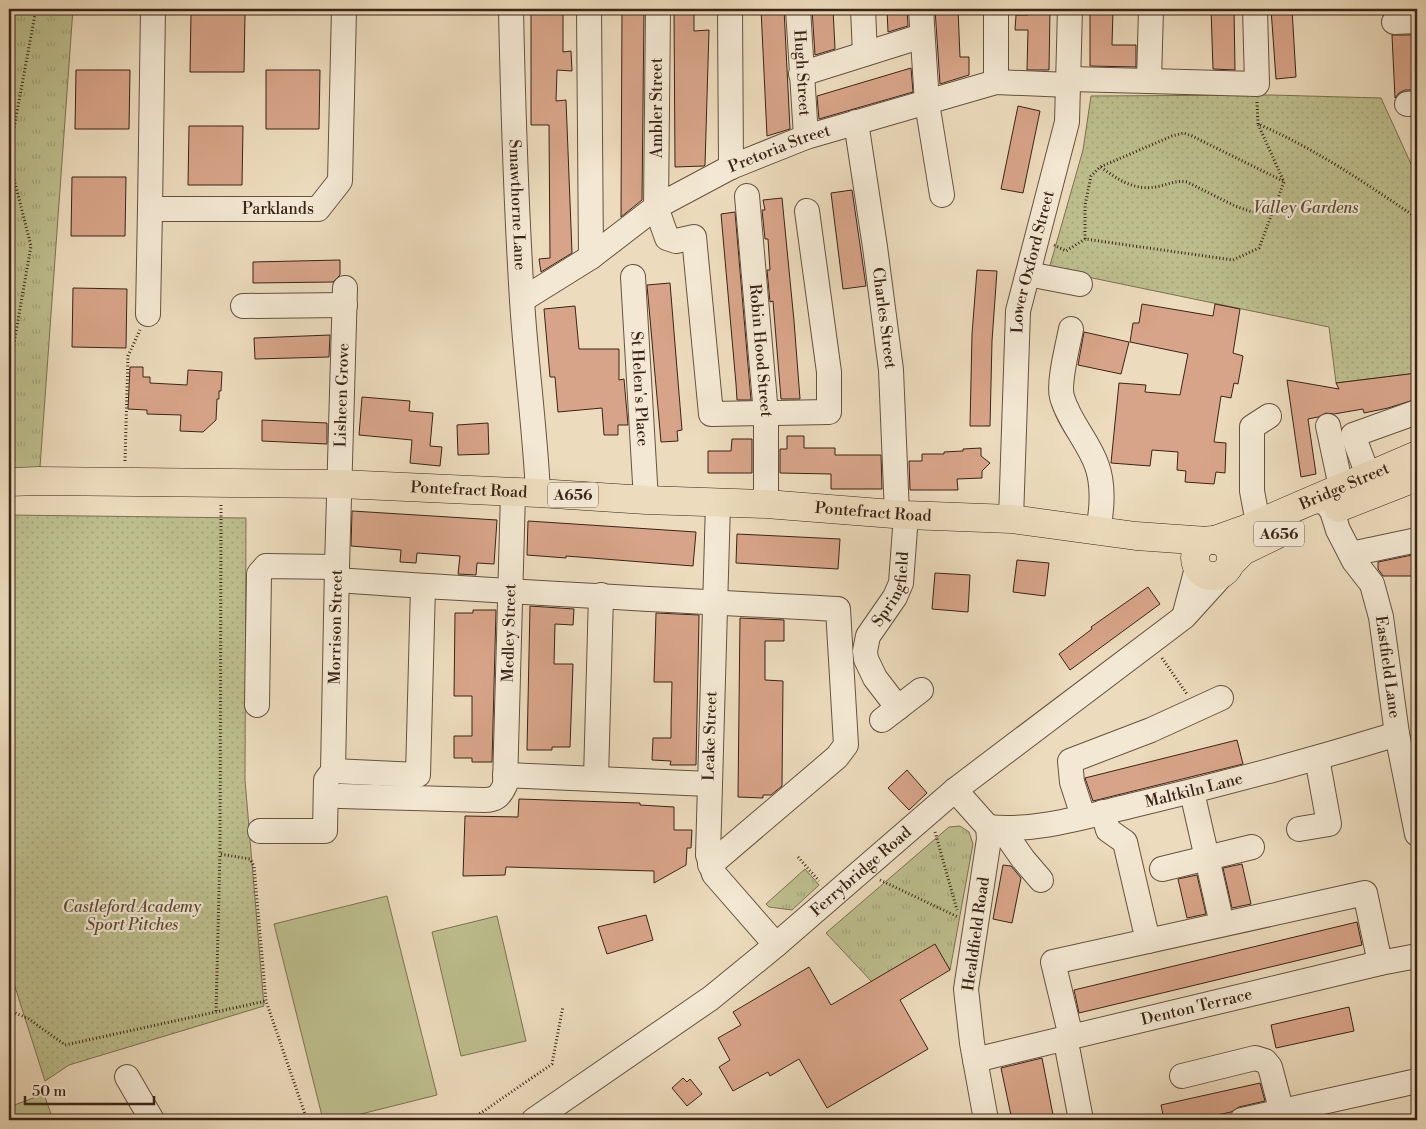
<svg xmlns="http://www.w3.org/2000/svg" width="1426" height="1129" font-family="'Libre Bodoni',serif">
<defs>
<pattern id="grass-tufts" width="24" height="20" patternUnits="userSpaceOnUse" patternTransform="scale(1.25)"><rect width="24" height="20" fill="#bdbe8d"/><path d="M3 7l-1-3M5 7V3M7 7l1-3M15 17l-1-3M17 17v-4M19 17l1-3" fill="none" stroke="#a3a379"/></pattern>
<pattern id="park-dots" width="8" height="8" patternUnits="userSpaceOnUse" patternTransform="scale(1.25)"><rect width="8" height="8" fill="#bdbe8d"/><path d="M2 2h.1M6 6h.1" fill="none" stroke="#a3a379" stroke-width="1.8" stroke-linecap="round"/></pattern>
</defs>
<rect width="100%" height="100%" fill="#ecdbbc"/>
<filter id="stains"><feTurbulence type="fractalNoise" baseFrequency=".004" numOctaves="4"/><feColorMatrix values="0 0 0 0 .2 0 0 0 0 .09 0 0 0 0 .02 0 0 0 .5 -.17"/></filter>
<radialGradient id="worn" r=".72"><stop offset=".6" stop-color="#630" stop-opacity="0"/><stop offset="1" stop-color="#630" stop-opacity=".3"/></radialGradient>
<path fill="url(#grass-tufts)" stroke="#7c7152" d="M9,9H73L39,481L9,482Z
M960,826L969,832L973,844L950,970L935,945L872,982L826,933L949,827Z
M805,869L819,885L792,910L769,907L766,904Z"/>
<path fill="url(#park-dots)" stroke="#7c7152" d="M1271,95L1381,98L1417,177V373L1336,383L1329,327L1049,269L1083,150L1091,96Z
M9,515L246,518L245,780L264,1006L69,1065L45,1081L9,968Z"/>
<path fill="#bdbe8d" stroke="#7c7152" d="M387,896L437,1095L337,1120H323L274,924Z
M497,916L526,1041L461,1056L432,932Z
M44,1094L53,1120H9V1107Z"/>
<path fill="#d8a489" stroke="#3a2417" d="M531,9H563V52L571,51L572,71L557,70L556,101L566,100L572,253L541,272L539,259L550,258L549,125H531Z
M622,9H644L642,200L621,217Z
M674,9H694V31L709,30L705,165L704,166L675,167Z
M761,9H784L790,129L767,136Z
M812,9H833L835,49L815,55Z
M887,9H907L908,26L888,32Z
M935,9H958L960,57H969V75L940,84Z
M1028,9H1050L1049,70H1027L1028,30H1015L1016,15H1028Z
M1090,9H1113L1112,45H1136V67L1090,66Z
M1211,9H1234L1235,70L1213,69Z
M1271,9H1292L1296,77L1276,79Z
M191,13H245L244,72H190Z
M1392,35H1416L1417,90H1405L1399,93L1395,98Z
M911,68L913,92L819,119L817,96Z
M76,70H130L129,129H75Z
M266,70H320L319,129H266Z
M1018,106L1040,111L1023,193L1001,189Z
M189,126H243L242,185H188Z
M72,177H126L125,236H71Z
M852,190L866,286L843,289L831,193Z
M782,198L794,321L800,399H781L773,301L770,302L767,270H770L768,239H765L762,210H765L763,200Z
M735,212L751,400H737L736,384L721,214Z
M340,260V275L333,282L253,283V262Z
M977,270L997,271L992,341L990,426H970L972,334Z
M670,283L682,430L677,431L678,441L661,442L647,285Z
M73,288L127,289L126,348L72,347Z
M1142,304L1213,316L1215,304L1240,309L1233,353L1243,356L1238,384L1234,383L1231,398L1221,396L1214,442L1226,443L1225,473L1216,472L1214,484L1185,482L1186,471L1177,470L1178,452L1152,450L1150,466L1111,463L1119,383L1146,385L1145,392L1180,395L1188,354L1130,342L1133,323H1139Z
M575,306L579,349H619V380L624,379L628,425H618V435H604L602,408L558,412L555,377H550L544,309Z
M1084,332L1129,342L1121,374L1078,365Z
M330,335L329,357L255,359L254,338Z
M130,367H143V377H150V383L187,385L188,370L222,372L221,391H219V399H217L216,420L203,432L180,431L181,415L147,414V410L128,409Z
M1417,373V399L1388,408L1364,413L1363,409L1334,414L1326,413L1318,417L1308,419L1316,474L1301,477L1287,380L1339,389L1336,383Z
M362,397L410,401L409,411L433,413L430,446L442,447L440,466L410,463L412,440L359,435Z
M262,420L327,423V444L262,441Z
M488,423L489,454L458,455L457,425Z
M787,436H804V448H835V455H881L882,489H831V474L780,473V449H787Z
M732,439H752V473H708V451H731Z
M981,448V456L990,463L982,471V478L957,479L958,490H910L909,461H922V454H944V452L963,451V449Z
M352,511L497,520L494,564L477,563L476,575L458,574L460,556L417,553L416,563L400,562L401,550L351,546Z
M528,521L696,532L693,566L566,556V558L527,555Z
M737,534L840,539L838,569L736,563Z
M1417,554V576H1383L1378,569V562Z
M1017,560L1049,563L1045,596L1013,592Z
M935,573L970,575L968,612L932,609Z
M1148,587L1160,604L1070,670L1059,654L1092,629L1091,627Z
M530,606L574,609L573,625L555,624L554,664H573L570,747H552V750H527Z
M473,610H496L492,762H472V758H454V736H472V696H454L455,613H473Z
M656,613L699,615L696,765H670L671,761L652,760L653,738H671V723L672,682H654Z
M740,618L784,620V641H765V680L783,681L782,786L771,795H763V798L738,797Z
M1237,740L1243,764L1093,801L1085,778Z
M907,770L927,793L909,810L888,788Z
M519,799L640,803V805L674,807V830H692L691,848H687L686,865L654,883V871L506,867L505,875L463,876L465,816L518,817Z
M1242,864L1251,904L1232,908L1223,868Z
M1003,865L1011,866L1021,878L1012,923L993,919Z
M1197,875L1206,914L1187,918L1178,879Z
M646,915L653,940L607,954L598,927Z
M1357,922L1362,945L1079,1013L1074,990Z
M935,944L950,970L900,1000L928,1049L827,1108L799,1059L770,1076L768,1072L733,1091L719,1067L730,1060L718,1038L741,1025L733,1012L809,967L831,1005Z
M1349,1007L1354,1031L1276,1048L1271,1025Z
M1042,1058L1054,1120H1012L1001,1068Z
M683,1078L687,1082L690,1079L702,1094L687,1106L672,1088Z
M1260,1083L1265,1101L1239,1107L1231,1112L1194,1120H1164L1161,1105Z"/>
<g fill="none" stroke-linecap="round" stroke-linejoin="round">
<g stroke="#665240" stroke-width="26">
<g id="minor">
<path id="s1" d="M153,9L150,209H318L340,181L344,9"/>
<path id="s2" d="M511,9C513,106 516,203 522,300C526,365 535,429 538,493"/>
<path d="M589,9L591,257"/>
<path d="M658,9L656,207L667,238L676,241L694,237L711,414L829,412V372L807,211"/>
<path d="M730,9L731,167"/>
<path id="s3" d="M798,9L806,137"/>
<path d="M863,9L865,54"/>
<path d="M921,9L927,103L942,195"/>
<path d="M1394,22L1417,21"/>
<path d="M801,74L922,36"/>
<path d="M1069,79L1149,81L1151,9"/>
<path d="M1149,81L1257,84L1255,9"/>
<path d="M996,82V9"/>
<path d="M1407,104L1417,103"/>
<path id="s4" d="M856,122L875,247L891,370L897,514"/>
<path id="s5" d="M747,196L766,414V504"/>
<path d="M1028,274L1080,284"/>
<path id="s6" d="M633,277L646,500"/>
<path id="s7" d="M522,300L591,257L656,207L731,167L806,137L996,82L1069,85"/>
<path d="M243,306L345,305"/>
<path d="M148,314L150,209"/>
<path d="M1071,329C1068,345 1058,383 1062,397C1069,422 1089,442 1097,466C1104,486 1102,510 1098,531"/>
<path d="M1328,426L1341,487L1333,504"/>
<path d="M1375,494L1353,435L1417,412"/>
<path id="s8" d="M1314,501L1325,502L1332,511L1338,530L1354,561L1372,584L1381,617L1397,734L1417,834"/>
<path d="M718,503L708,855L714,874L776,945"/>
<path id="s9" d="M1011,519L1018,311L1067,122L1070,9"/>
<path d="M1258,523L1252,491V427L1269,416"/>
<path d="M1351,554L1417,540"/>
<path d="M337,580C504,592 671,600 838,609L846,745L837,757L710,865"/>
<path d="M1185,613L1197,568"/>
<path d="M257,705L259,574L266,566L337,567"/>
<path id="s10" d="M898,708L875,678L866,659L865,651L868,636L895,597L901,583L906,515"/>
<path d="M882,720L921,690"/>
<path id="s11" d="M333,771L337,567L345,288"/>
<path d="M333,771L418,775L423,586"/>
<path d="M505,775L709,784"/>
<path d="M596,778L601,595"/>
<path d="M955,790L988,827L989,839L966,989L972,1043L986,1120"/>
<path d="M1192,792L1219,911"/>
<path id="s12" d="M340,796L484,800C496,800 500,796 505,785L513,492"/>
<path d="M1103,812L1108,830L1125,842L1148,941"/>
<path d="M1083,816L1072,782L1070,761L1151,730L1221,698"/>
<path id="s13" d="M988,827C1035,832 1084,817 1130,806C1220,785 1309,761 1397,734"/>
<path d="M1002,829L1023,859L1041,880"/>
<path d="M1299,829L1329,824L1317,758"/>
<path d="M260,831H325L326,780L333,771"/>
<path d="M1162,869L1252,847"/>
<path d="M1071,1037L1053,962L1365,893L1380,963"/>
<path d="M1068,1052L1081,1120"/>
<path id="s14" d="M975,1060L1380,963L1417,956"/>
<path d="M1182,1076L1255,1058L1265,1061L1270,1067L1284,1120"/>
<path d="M127,1077L152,1120"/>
<path id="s15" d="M534,1120L711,998L776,945L955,790L1184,617L1223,574"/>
<path d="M1242,1120L1417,1081"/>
</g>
</g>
<g stroke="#3a2417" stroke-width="29">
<g id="major">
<path id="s16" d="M9,482L39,481L340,484L538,493L646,500L766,504L906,515L1011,519L1136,536L1207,541"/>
<path d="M1338,508L1417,477"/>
<circle cx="1213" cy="558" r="18"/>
<path id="s17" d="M1215,540L1243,530L1417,455"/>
<path d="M1231,563L1243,551L1280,533"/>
</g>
</g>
<path stroke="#3a2417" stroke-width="3" stroke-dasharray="1 2.5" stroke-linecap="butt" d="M1257,102L1258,124C1316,149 1365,183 1417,218
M9,155L36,9
M9,159L31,246L10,366L14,461
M1101,167C1119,181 1137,192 1160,186C1169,184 1177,180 1187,182L1235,206L1252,212H1272
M1085,239V205L1091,176L1100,167L1172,136L1184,133L1192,136L1283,181
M1054,245L1066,251L1085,239L1233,260L1259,248L1284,182L1258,124
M125,461L128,356L140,330
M221,505L220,854L250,859L254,866L266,1001L307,1120
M1162,658L1187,694
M935,832L957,910
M798,857L819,881
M880,880L958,917
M9,1010L29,1019L65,1045L266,1001
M216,1011L220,854
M467,1120L478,1115L552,1064L563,1006"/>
<use href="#minor" stroke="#f3e8d3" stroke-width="24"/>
<use href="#major" stroke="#ecdbbc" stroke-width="28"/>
</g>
<g text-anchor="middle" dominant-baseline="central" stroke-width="4.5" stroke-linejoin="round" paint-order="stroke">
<g fill="#f3e8d3" stroke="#725f4f" stroke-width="1">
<rect x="548" y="482.5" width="50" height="25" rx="4"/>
<rect x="1254" y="521.5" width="50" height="25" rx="4"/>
</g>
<g font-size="15" font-weight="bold" fill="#3a2417">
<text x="573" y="495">A656</text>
<text x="1279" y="534">A656</text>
</g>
<g font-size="16" fill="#3a2417" stroke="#f3e8d3">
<text stroke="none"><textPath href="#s3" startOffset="64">Hugh Street</textPath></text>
<text transform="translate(657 108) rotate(-90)">Ambler Street</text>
<text stroke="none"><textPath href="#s7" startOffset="300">Pretoria Street</textPath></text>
<text stroke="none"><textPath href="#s2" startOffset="196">Smawthorne Lane</textPath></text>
<text stroke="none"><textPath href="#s1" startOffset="328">Parklands</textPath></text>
<text stroke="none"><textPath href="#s9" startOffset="259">Lower Oxford Street</textPath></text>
<text stroke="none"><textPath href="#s4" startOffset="198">Charles Street</textPath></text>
<text stroke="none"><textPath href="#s5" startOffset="155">Robin Hood Street</textPath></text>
<text stroke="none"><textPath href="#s6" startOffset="112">St Helen's Place</textPath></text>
<text stroke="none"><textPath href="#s11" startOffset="376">Lisheen Grove</textPath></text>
<text stroke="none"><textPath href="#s17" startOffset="140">Bridge Street</textPath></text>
<text stroke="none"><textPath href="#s16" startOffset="460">Pontefract Road</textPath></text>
<text stroke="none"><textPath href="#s16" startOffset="865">Pontefract Road</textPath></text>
<text stroke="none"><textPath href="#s10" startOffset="136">Springfield</textPath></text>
<text stroke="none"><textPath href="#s11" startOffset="144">Morrison Street</textPath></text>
<text stroke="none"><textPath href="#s12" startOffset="324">Medley Street</textPath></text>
<text stroke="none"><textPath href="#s8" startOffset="191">Eastfield Lane</textPath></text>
<text transform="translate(710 736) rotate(-88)">Leake Street</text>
<text stroke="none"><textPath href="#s13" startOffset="210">Maltkiln Lane</textPath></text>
<text stroke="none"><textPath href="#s15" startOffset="411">Ferrybridge Road</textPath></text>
<text transform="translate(976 934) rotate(-82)">Healdfield Road</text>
<text stroke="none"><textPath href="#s14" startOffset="228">Denton Terrace</textPath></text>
</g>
<g font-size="16" font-style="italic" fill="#5b4a34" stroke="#f3e8d3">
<text x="1306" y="208">Valley Gardens</text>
<text x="132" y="907">Castleford Academy<tspan x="132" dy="18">Sport Pitches</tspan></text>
</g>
</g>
<rect width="1426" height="1129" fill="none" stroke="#ecdbbc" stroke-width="30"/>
<rect x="10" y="10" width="1406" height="1109" fill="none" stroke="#3a2417" stroke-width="2.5"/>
<rect x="15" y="15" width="1396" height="1099" fill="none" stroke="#3a2417"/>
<path d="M25 1096v8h129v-8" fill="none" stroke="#3a2417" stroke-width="2.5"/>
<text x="32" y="1096" font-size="15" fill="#3a2417" stroke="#f3e8d3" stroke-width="4" paint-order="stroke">50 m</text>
<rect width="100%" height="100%" filter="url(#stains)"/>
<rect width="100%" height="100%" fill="url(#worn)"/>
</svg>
